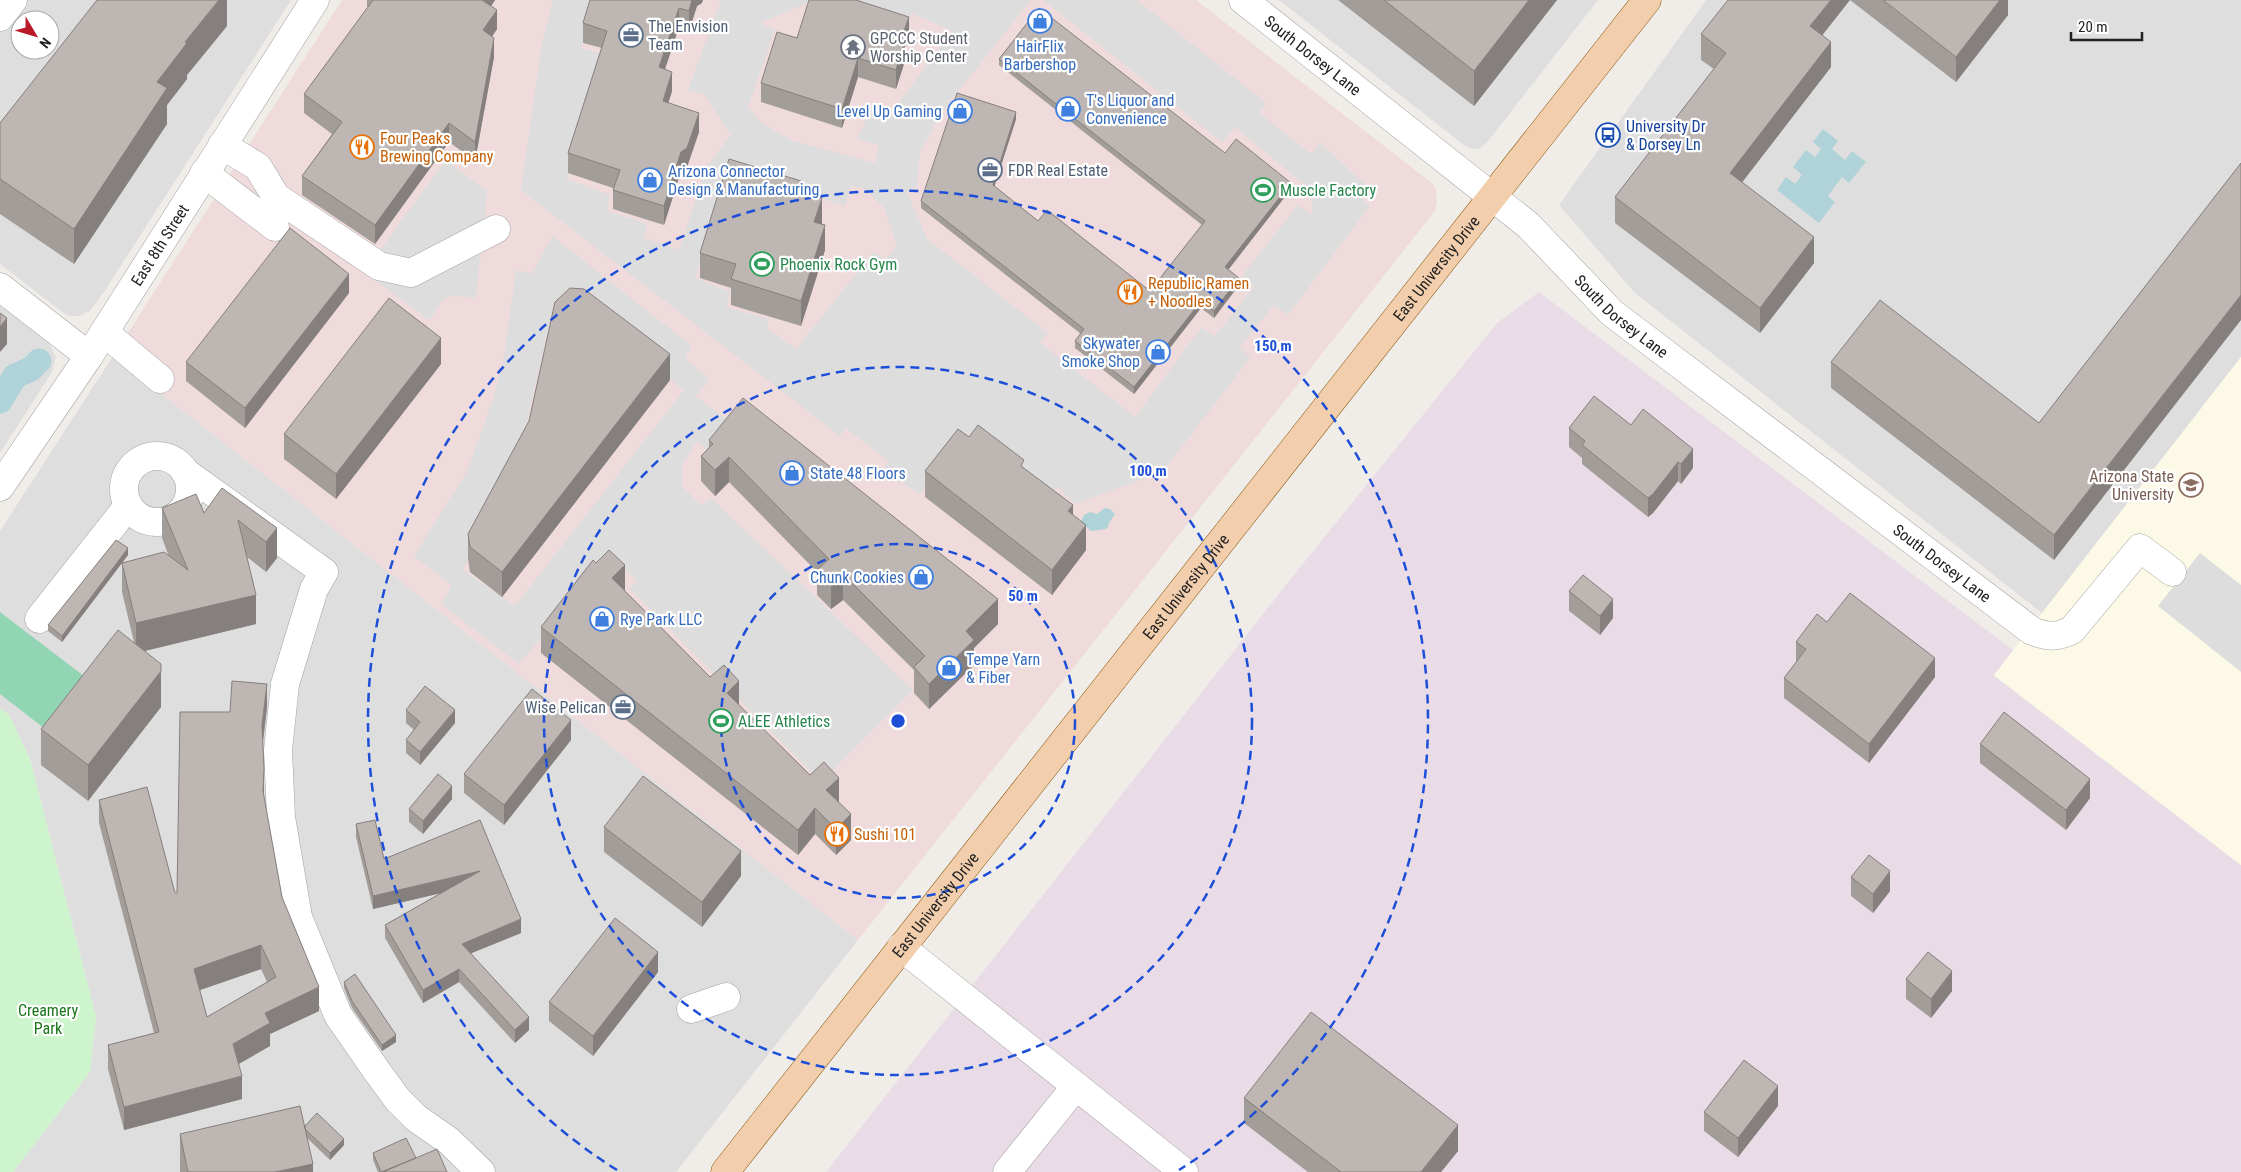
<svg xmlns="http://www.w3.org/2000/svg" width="2241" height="1172" font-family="'Roboto Condensed',sans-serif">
<rect width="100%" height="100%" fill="#f0ede9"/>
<path fill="#dfdedf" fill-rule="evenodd" d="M0,0H291L104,292L90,311L79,316H69L61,311L0,264ZM20,20H50V50H20Z
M1279,0H1598L1489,140L1481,148L1474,149L1467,147L1460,142Z
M1706,0H2241V357L2042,613L1635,293L1559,205Z
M0,303L48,340L56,357L52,372L0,453Z
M113,356L858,940L676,1172H13L90,1072L96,1017L30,759L9,715L0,708V531Z"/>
<path fill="#efdbdc" d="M342,0H1196L1432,183L1436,190L1437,202L1435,211L858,940L113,356Z"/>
<path fill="#e9dce7" d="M1539,292L2013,650L1994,676L2241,865V1172H826L1285,586L1497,323Z"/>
<path fill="#fcfae7" d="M2241,357V865L1994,675Z"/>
<path fill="#cdf4cd" d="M0,708L9,715L30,759L96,1017L90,1072L13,1172H0Z"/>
<path fill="#91d5b5" d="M0,612L93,683L53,735L0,694Z"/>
<path fill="#ddd" fill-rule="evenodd" d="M553,0H598L581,48L604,54L566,179L610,195L607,211L647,224L644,238L679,250L707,166L731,135L704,94L688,90L721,0H814L760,23L775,30L748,107L764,125L793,141L875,163L879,146L857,138L875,103L894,109L953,31L911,13L904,29L816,0H1031L941,113L920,152L917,186L907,192L927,239L1048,333L1040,343L1135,417L1201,328L1215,336L1254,287L1242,276L1298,205L1312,215V191L1235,127L1222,142L1043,0H1137L1266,103L1259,113L1311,154L1320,143L1367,186L1360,197L1370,206L1288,315L1274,305L1240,347L1250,358L1162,472L1075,504L1058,487L1048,497L972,436L920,494L883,469L889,461L845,428L840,436L521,190L542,44ZM731,170L845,206L851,186L865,189L885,209L897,246L885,260L874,252L796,349L767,329L768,319L726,307L730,292L695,278Z
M446,160L487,191L476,298L454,295L444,299L429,320L364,272Z
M552,236L692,346L685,358L709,379L695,396L732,423L709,452L697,441L682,466V486L701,505L712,499L913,690L821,782L630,589L637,581L611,554L519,664L441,604L452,585L414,556L467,472L494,397L504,356L516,270L532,274ZM568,300L684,390L515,606L463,570L521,447L549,325Z
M2200,553L2241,585V672L2158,606Z"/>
<path fill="#afd3d8" d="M1823,129L1838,141L1832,149L1845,160L1852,151L1866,162L1849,183L1842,177L1828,196L1835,202L1819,223L1777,190L1786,177L1795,184L1802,175L1793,167L1806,150L1815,157L1821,149L1813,142Z
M1105,508L1110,509L1115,514L1109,523L1108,527L1106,529L1091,531L1081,522L1084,515L1090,512L1097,514Z"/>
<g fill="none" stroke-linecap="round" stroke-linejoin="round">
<path stroke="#afd3d8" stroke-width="25" d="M0,401L15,376L31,369L39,361"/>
<g stroke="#a2a2a2" stroke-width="29">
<g id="minor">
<path id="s1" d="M1243,0L1528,225L1612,313L2032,631C2048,637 2056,638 2072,630L2140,548L2172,572"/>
<path d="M0,17L13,0"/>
<path d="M222,145L258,167L276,197L379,266L411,273L496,229"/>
<path d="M204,173L275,227"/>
<path d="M0,287L89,356"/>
<path d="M104,332L160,379"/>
<circle cx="157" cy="489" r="33"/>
<path d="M185,472L324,572L314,589L285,684L278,750L281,817L298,917L338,1015L376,1070L398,1100L416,1118L449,1141L481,1172"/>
<path id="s2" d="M0,487L89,356L315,0"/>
<path d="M39,619L128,506"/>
<path d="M901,947L1184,1172"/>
<path d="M691,1009L726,997"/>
<path d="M1007,1172L1076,1086"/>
</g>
</g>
<g stroke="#8c5a12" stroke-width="29">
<g id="major">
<path id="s3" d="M725,1172L1647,0"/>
</g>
</g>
<use href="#minor" stroke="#fff" stroke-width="28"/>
<use href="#major" stroke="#f2cead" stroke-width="28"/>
</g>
<path fill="#a39d99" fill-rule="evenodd" d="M227,0V26L187,75V79L167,105V124L74,264L0,214V123Z
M367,0H495L491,6L497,29L492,36L494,57L475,161L449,142L375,244L302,195V176L332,134L304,113V94L368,7L367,6Z
M1338,0H1557L1474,106Z
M1850,0H2008V15L1956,82Z
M702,3L697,6L689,31L679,27L665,69L672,91L668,103L699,132L687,167L681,171L664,225L613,209V188L568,173V153L602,48L583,43V23Z
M1701,34L1823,35L1831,67L1742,182L1814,263L1760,333L1615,223V197L1714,69L1701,60Z
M909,36L904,49V64L896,89L858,77L842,128L761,102V83L797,38Z
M999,59L1225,153L1291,189L1228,270L1239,285L1214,318L1201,308L1134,394L1075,348V341L1081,334L921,208V201L1016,119L994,186L1038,221L1150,291L1202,225L999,65Z
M2241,163L2054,560L1831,388V362L2039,423Z
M801,191L822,223L825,250L801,326L731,305V288L700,278V253Z
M349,293L245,428L186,381V362Z
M441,364L336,499L284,459V434Z
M670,380L502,597L470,572L468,559V534Z
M1631,425L1693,468L1681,484L1678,481L1653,513L1648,517L1582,464V458L1569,447V428Z
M969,437L1024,468L1073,514L1086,550L1052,595L925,497V471Z
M709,440L998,624L974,648V665L929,709L914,693V670L843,600L831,609L817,595V572L729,482L715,496L701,481V456L709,447Z
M162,508L204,513L277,528V558L266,572L247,557L256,624L145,651L161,707L88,801L41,765V729L134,642L122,592V563L169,557L162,538Z
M128,555L62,642L48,631V625Z
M596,563L625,591L710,677L810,775L839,803L851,840L836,855L815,834L798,855L541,653V627Z
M1569,591L1613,618L1600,635L1569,611Z
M1827,622L1935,677L1869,763L1784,698V678L1797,661H1796V642Z
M267,707L263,742L264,798L282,897L319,1011L270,1034V1046L239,1064L242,1099L124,1130L108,1069V1045L154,1033L99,823V800L175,893H177L230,712ZM261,969L267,982L207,1017L200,990Z
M406,710L455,723L420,765L406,753V740L414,730L406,723Z
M571,740L504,825L464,793V774Z
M1980,744L2090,798L2066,830L1980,763Z
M452,799L423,834L409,822V809Z
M356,824L384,859L521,933L471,953L529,1030L515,1043L459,982L423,1003L385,938V925L441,893L373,909L356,837Z
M604,827L741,876L702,927L604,852Z
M1851,877L1890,891L1873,913L1851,896Z
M658,972L593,1056L549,1021V1002Z
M1906,979L1952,991L1931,1018L1906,999Z
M344,982L396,1042L382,1051L352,1008L344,988Z
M1244,1098L1458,1151L1441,1172H1308L1244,1123Z
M1778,1106L1738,1157L1704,1131V1112Z
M305,1126L344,1145L330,1160L307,1138L313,1172H180V1134Z
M373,1153L416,1158L447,1172H378L373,1160Z"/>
<path fill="#857f7d" d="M219,0H227V26L187,75V79L167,105V124L74,264V229L157,82L185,42Z
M482,0H495L482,20Z
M692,0H703L702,3L697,6L689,31V11Z
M1529,0H1557L1474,106V71Z
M1831,0H1850L1810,51V26Z
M2000,0H2008V15L1956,82V57Z
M679,8V27L659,87V67Z
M497,10V29L483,50V30Z
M909,17V36L904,49V64L896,89V70L901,39Z
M494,38V57L475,161V142Z
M1831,42V67L1730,198V173Z
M858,58V77L842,128V109Z
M672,72V91L663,120V101Z
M1016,112V119L993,191V185Z
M699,113V132L687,167L681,171L664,225V206L681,152Z
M449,123V142L375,244V225Z
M801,181V207L798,190Z
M1291,183V189L1225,274V267Z
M822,198V223L814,247V222Z
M825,225V250L801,326V301Z
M1814,237V263L1760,333V308Z
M349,274V293L245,428V408Z
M1239,278V285L1214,318V311Z
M2241,295V320L2054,560V535Z
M1201,301V308L1134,394V387Z
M7,318V344L0,352V327Z
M441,338V364L336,499V474Z
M670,354V380L502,597V572Z
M1693,449V468L1681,484V464Z
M729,457V482L715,496V470Z
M1678,462V481L1653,513L1648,517V498Z
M1073,505V530L1068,511Z
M1086,525V550L1052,595V570Z
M277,528V558L266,572V542Z
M128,548V555L62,642V636Z
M625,565V591L612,578Z
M843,574V600L831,609V584Z
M256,595V624L136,653V623Z
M998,599V624L974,648V665L929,709V684L966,631Z
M1613,599V618L1600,635V616Z
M1935,658V677L1869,763V744Z
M161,671V707L88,801V765Z
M739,681V706L727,693Z
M267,684V707L262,748V725Z
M455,710V723L420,765V752Z
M571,720V740L504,825V805Z
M264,769V792L263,815V791Z
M839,778V803L826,790Z
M2090,779V798L2066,830V810Z
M452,786V799L423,834V821Z
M815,808V834L798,855V830Z
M851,814V840L836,855V829Z
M741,851V876L702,927V902Z
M480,871V884L373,909V896Z
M1890,871V891L1873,913V894Z
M521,919V933L462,957V944Z
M261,945V969L194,992V969Z
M658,952V972L593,1056V1036Z
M459,969V982L423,1003V990Z
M1952,971V991L1931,1018V999Z
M319,987V1011L270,1034V1046L233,1067V1044L265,1013Z
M529,1017V1030L515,1043V1030Z
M396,1035V1042L382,1051V1045Z
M242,1076V1099L124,1130V1107Z
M1778,1086V1106L1738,1157V1138Z
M1458,1125V1151L1441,1172H1421Z
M344,1139V1145L330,1160V1153Z
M313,1164V1172H275Z"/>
<path fill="#beb6b2" stroke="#857f7d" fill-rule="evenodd" d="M97,0H219L185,42L187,43L157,82L167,88L74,229L0,179V123Z
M373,0H482L497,10L483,30L494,38L475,142L449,123L375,225L302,176L342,122L304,94Z
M590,0H692L689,11L679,8L659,67L672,72L663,101L699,113L687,148L681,152L664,206L613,190L620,170L568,153L607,31L583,23Z
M809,0H856L909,17L901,39L904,44L896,70L858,58L842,109L761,83L777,32L797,38Z
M1384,0H1529L1474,71Z
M1728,0H1831L1810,26L1831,42L1730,173L1814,237L1760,308L1615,197L1726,53L1701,34Z
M1883,0H2000L1956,57Z
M1039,8L1225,153L1236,139L1291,183L1225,267L1239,278L1214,311L1201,301L1134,387L1075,341L1084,329L921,201L957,93L1016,112L993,185L1038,221L1047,210L1150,291L1205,221L999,59Z
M729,159L801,181L798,190L822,198L814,222L825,225L801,301L731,279L736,264L700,253Z
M2241,163V295L2054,535L1831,362L1880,300L2039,423Z
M290,228L349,274L245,408L186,362Z
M570,288L584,289L670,354L502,572L470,547L468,534L529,421L555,302Z
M389,298L441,338L336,474L284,434Z
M0,313L7,318L0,327Z
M1594,396L1631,425L1643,409L1693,449L1681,464L1678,462L1653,494L1648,498L1582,445L1585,441L1569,428Z
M743,398L998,599L966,631L974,640L929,684L914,667L925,656L843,574L831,584L817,570L829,559L729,457L715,470L701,456L713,444L709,440Z
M978,425L1024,460L1021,466L1073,505L1068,511L1086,525L1052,570L925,471L958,429L969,437Z
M222,488L277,528L266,542L238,520L256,595L136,623L122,563L164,552L188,570L162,508L196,494L204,513Z
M116,540L128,548L62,636L48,625Z
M609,550L625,565L612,578L710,677L724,665L739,681L727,693L810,775L824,762L839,778L826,790L851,814L836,829L815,808L798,830L541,627L593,560L596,563Z
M1583,575L1613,599L1600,616L1569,591Z
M1850,593L1935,658L1869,744L1784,678L1806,649L1796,642L1817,614L1827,622Z
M118,630L161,664V671L88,765L41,729Z
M232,681L267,684L262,725L264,769L263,791L282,897L319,987L265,1013L270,1023L233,1044L242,1076L124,1107L108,1045L159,1032L99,800L147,787L175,893H177L180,712H230ZM261,945L276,977L207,1017L194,969Z
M425,686L455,710L420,752L406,740L420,722L406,710Z
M532,689L571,720L504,805L464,774Z
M2004,712L2090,779L2066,810L1980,744Z
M438,774L452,786L423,821L409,809Z
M643,776L741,851L702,902L604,827Z
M375,820L384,859L480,820L521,919L462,944L529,1017L515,1030L459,969L423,990L385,925L480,871L373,896L356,824Z
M1869,855L1890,871L1873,894L1851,877Z
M615,918L658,952L593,1036L549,1002Z
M1928,952L1952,971L1931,999L1906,979Z
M355,974L396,1035L382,1045L352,1001L344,982Z
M1311,1012L1458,1125L1421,1172H1341L1244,1098Z
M1744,1060L1778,1086L1738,1138L1704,1112Z
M300,1106L313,1164L275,1172H188L180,1134Z
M317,1113L344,1139L330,1153L305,1129V1126Z
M406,1138L416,1158L381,1172L373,1153Z
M437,1149L447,1172H383Z"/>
<g fill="none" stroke="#1d4ed8" stroke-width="2.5" stroke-dasharray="9 6">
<circle cx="898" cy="721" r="177"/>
<circle cx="898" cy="721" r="354"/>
<path d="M617 1170A530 530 0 1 1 1179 1170"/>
</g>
<defs>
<g id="shop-ring" transform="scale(1.25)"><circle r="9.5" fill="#fff" stroke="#3f7fe0" stroke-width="1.5"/><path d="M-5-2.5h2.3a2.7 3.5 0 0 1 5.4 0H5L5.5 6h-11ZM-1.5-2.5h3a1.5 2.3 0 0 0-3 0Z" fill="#3f7fe0"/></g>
<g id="office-ring" transform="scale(1.25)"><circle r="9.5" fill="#fff" stroke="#5c6f8a" stroke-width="1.5"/><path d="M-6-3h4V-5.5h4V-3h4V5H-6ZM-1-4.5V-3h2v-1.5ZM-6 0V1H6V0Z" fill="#5c6f8a"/></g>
<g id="temple-ring" transform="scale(1.25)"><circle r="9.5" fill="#fff" stroke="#6b7280" stroke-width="1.5"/><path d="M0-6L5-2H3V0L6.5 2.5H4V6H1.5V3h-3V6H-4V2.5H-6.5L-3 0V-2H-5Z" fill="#6b7280"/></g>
<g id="bus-ring" transform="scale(1.25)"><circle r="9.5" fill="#fff" stroke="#1a4fb4" stroke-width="1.5"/><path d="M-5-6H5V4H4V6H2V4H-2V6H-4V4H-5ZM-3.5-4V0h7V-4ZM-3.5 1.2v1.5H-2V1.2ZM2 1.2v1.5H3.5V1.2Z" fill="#1a4fb4"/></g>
<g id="restaurant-ring" transform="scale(1.25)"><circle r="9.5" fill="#fff" stroke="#e8710a" stroke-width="1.5"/><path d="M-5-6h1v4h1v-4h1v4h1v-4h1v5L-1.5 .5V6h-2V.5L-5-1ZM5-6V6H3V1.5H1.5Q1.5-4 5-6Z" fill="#e8710a"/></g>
<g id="stadium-ring" transform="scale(1.25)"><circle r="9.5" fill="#fff" stroke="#2e9e5b" stroke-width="1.5"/><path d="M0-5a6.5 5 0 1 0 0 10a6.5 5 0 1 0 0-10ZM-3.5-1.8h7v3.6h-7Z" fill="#2e9e5b"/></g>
<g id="university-ring" transform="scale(1.25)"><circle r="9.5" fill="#fff" stroke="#8d6e63" stroke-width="1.5"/><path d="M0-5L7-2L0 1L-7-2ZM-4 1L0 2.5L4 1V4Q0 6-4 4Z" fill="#8d6e63"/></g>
</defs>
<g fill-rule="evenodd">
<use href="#shop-ring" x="1040" y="21"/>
<use href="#office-ring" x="631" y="35"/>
<use href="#temple-ring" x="853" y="47"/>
<use href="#shop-ring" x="1068" y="109"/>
<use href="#shop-ring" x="960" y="111"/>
<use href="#bus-ring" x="1608" y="135"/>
<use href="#restaurant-ring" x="362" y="147"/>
<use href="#office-ring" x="990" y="170"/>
<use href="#shop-ring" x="650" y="180"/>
<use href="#stadium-ring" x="1263" y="190"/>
<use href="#stadium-ring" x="762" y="264"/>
<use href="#restaurant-ring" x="1130" y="292"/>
<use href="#shop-ring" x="1158" y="352"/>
<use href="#shop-ring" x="792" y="473"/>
<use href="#university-ring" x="2191" y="485"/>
<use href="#shop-ring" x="921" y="577"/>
<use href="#shop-ring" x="602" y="619"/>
<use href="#shop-ring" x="949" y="668"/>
<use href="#office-ring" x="623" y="707"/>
<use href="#stadium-ring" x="721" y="721"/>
<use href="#restaurant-ring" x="837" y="834"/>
</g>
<g text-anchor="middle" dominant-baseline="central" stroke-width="4.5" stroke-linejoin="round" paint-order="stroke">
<g font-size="16" fill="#4e5e75" stroke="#fff" text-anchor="start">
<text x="648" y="26">The Envision<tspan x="648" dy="18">Team</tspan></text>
<text x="1008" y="170">FDR Real Estate</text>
<text x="606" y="707" text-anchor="end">Wise Pelican</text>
</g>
<g font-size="16" fill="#5b616d" stroke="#fff" text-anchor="start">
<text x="870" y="38">GPCCC Student<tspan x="870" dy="18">Worship Center</tspan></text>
</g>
<g font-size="16" fill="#366cbe" stroke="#fff" text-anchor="start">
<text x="1040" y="46" text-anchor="middle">HairFlix<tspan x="1040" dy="18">Barbershop</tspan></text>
<text x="1086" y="100">T's Liquor and<tspan x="1086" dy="18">Convenience</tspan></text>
<text x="942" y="111" text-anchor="end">Level Up Gaming</text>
<text x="668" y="171">Arizona Connector<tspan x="668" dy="18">Design &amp; Manufacturing</tspan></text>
<text x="1140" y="343" text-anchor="end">Skywater<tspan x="1140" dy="18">Smoke Shop</tspan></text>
<text x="810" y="473">State 48 Floors</text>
<text x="904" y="577" text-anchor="end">Chunk Cookies</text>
<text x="620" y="619">Rye Park LLC</text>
<text x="966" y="659">Tempe Yarn<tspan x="966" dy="18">&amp; Fiber</tspan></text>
</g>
<g font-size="16" fill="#212121" stroke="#fff">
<text stroke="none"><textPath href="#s1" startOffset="89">South Dorsey Lane</textPath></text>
<text stroke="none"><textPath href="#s2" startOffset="290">East 8th Street</textPath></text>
<text stroke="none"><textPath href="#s3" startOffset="1150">East University Drive</textPath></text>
<text stroke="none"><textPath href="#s1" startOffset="494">South Dorsey Lane</textPath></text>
<text stroke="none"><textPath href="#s1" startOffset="899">South Dorsey Lane</textPath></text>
<text stroke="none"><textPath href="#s3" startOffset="745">East University Drive</textPath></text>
<text stroke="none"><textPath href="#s3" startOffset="340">East University Drive</textPath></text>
</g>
<g font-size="16" fill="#164399" stroke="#fff" text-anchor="start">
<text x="1626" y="126">University Dr<tspan x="1626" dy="18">&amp; Dorsey Ln</tspan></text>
</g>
<g font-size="16" fill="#c56008" stroke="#fff" text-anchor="start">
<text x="380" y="138">Four Peaks<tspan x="380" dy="18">Brewing Company</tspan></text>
<text x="1148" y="283">Republic Ramen<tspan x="1148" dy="18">+ Noodles</tspan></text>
<text x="854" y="834">Sushi 101</text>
</g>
<g font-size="16" fill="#27864d" stroke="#fff" text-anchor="start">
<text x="1280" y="190">Muscle Factory</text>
<text x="780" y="264">Phoenix Rock Gym</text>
<text x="738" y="721">ALEE Athletics</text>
</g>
<g font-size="16" fill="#785e54" stroke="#fff" text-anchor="end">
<text x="2174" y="476">Arizona State<tspan x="2174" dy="18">University</tspan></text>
</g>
<g font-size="16" fill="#1a751a" stroke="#fff">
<text x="48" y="1010">Creamery<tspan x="48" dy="18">Park</tspan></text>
</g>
</g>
<circle cx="898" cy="721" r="8" fill="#1d4ed8" stroke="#fff" stroke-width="2.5"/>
<g font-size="15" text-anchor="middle" font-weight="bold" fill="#1d4ed8" stroke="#fff" stroke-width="4.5" stroke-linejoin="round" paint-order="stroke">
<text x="1273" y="351">150 m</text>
<text x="1148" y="476">100 m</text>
<text x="1023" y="601">50 m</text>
</g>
<g transform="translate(35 35) rotate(128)"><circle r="24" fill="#ffffff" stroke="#a6a6a6"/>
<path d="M0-4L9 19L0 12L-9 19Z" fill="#ba1826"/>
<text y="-8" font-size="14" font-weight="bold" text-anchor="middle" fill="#212121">N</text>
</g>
<path d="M2071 32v8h71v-8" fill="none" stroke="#212121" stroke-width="2.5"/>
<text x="2078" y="32" font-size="15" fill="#212121" stroke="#ffffff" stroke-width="4" paint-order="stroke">20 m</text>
</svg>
